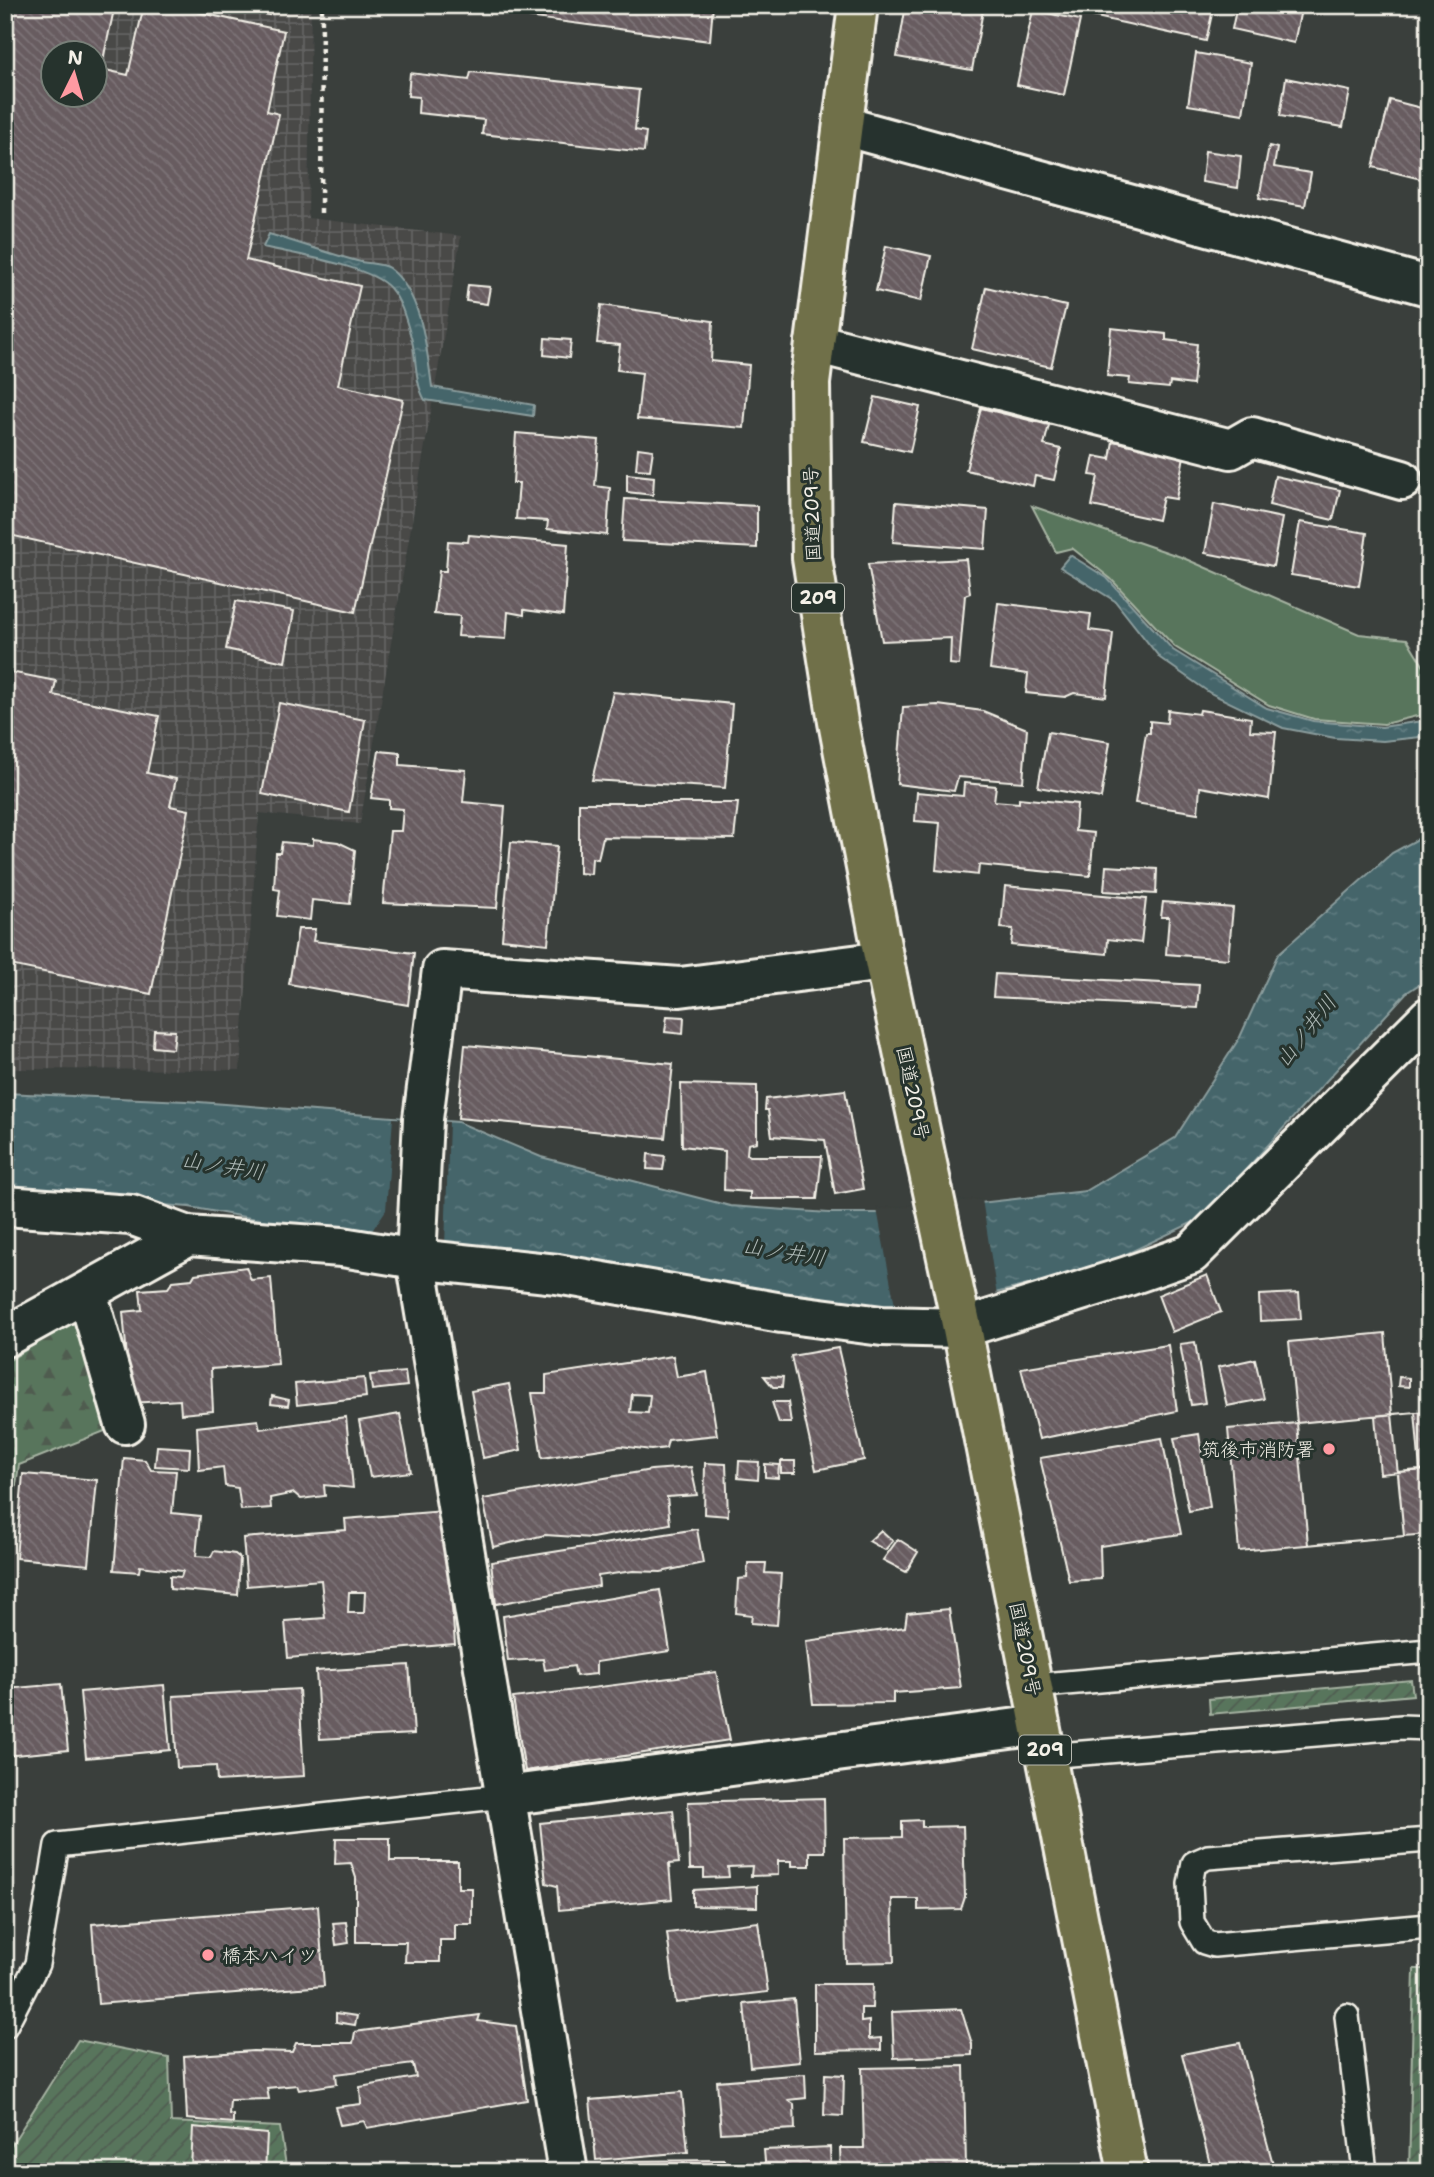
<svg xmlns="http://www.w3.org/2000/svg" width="1434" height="2177" font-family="'Shantell Sans','Klee One',sans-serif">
<defs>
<pattern id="industrial-grid" width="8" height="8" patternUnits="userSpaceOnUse" patternTransform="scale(1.75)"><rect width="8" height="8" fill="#484847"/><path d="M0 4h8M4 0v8" fill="none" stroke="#636362"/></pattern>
<pattern id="forest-firs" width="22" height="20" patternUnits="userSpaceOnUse" patternTransform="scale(1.75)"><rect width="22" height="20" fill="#58755c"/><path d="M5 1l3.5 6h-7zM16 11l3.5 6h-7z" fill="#505c50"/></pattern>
<pattern id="garden-furrows" width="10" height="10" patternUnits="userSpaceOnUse" patternTransform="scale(1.75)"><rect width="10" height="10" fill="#58755c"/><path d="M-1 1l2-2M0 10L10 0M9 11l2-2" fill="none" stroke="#505c50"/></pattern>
<pattern id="water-ripples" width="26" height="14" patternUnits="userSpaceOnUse" patternTransform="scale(1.75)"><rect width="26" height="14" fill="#45656b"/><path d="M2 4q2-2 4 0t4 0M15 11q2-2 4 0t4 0" fill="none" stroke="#607c80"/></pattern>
<pattern id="building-back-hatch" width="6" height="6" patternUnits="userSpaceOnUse" patternTransform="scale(1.75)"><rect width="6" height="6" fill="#675c60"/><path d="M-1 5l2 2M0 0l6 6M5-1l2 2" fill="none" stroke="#7d7477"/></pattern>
</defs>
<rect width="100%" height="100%" fill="#3a3f3c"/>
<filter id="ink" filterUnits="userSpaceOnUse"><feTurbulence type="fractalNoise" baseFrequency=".0143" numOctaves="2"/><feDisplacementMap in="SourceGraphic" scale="14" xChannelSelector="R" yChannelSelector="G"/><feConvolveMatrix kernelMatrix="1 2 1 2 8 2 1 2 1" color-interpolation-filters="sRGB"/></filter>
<g filter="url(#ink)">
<path fill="url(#industrial-grid)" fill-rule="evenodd" d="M5,5H311L308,218L461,236L360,824L259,813L240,1070L5,1069ZM52,52H94V94H52Z"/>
<path fill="#58755c" stroke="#a6b3a2" stroke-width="2" d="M1032,506L1181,557L1359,634L1407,639L1429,675V713L1384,724L1314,719L1269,705L1175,647L1111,579L1072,548L1056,552Z"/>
<path fill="url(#forest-firs)" stroke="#a6b3a2" stroke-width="2" d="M78,1322L105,1431L19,1465L7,1544L10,1668L5,1670V1363L69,1323Z"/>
<path fill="url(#garden-furrows)" stroke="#a6b3a2" stroke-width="2" d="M1411,1680L1413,1695L1210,1714L1209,1699Z
M1414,1969H1429V2172H1409Z
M78,2040L169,2058L171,2122L280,2127L287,2172H5V2155Z"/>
<path fill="url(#water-ripples)" stroke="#8b9d9d" stroke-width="2" d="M269,234C299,243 328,253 357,261C367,264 381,263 389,268C422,292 427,350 432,387L534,405L533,416L425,400C414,382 417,357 411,337C406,320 402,302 390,288C371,266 293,254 263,247Z
M1070,555L1107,578L1173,650L1267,708L1313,721L1382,727L1429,720V736L1383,741L1335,738L1283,728L1210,693L1160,658L1115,601L1060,567Z
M1429,833V978L1406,993L1202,1218L1097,1268L991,1294L898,1308L740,1295L362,1238L189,1207L5,1193V1093L186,1101L458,1122L541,1157L730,1206L829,1213H892L1086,1191L1175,1138L1240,1037L1278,954L1392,853Z"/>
<path fill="#3a3f3c" d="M393,1118L449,1122L445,1246L367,1238L386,1210Z
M982,1199L997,1296L896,1311L877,1209Z"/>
<path fill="url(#building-back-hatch)" stroke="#f4f1e8" stroke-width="2" fill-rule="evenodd" d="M5,5H115L101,69L128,75L144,5H165L284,31L267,111L279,114L246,260L360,286L338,385L403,400L355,612L5,534ZM52,52H94V94H52Z
M218,5H269V15Z
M520,5H713L710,41L519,16Z
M906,5H984L972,70L897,57Z
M1088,5H1214L1206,41L1087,15Z
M1237,5H1302L1294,43L1232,29Z
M1033,10L1080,20L1064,95L1017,85Z
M1196,53L1251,63L1243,114L1188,105Z
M471,72L639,90L635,130L646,132L644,152L482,134L484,120L418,113L419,97L408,96L410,73L469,80Z
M1286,78L1350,91L1343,127L1280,116Z
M1390,100L1429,110V181L1373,167Z
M1269,146L1277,148L1274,167L1311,173L1305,206L1259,198Z
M1205,151L1241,156L1238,188L1202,182Z
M886,246L931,256L921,301L876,291Z
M468,285L490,287L487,304L466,301Z
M986,287L1066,306L1051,367L972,349Z
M601,305L713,321L711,361L749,365L744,428L637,419L642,373L617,370L620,345L597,343Z
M1111,328L1166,334V340L1197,344L1193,385L1170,382L1169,388L1129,384L1130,378L1107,376Z
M545,338L571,340L569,358L544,355Z
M875,397L920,407L910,452L864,442Z
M981,408L1049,425L1044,445L1061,449L1054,480L1035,476L1033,486L966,470Z
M516,433L599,440L595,486L610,488L607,535L547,529L548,521L516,519L519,483H513Z
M1113,441L1184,456L1176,499L1163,497L1158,520L1092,506L1098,476L1090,475L1094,456L1110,459Z
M638,448L653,450L650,470L636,469Z
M627,474L654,477L653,495L627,492Z
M1275,476L1340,490L1333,520L1269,505Z
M625,499L757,506V548L622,541Z
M896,502L988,510L985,549L893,542Z
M1214,504L1282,518L1273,566L1205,553Z
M1300,522L1367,533L1359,586L1291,575Z
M469,535L568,544L563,615L524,610V615L508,612L506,639L458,636L460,616L434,614L439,571H446L448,541L468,542Z
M966,559L970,593L965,595L959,665L950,664L951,638L882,641L868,564Z
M236,601L294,611L285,662L226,649Z
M998,603L1091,614L1089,630L1113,633L1106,697L1074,693L1065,697L1026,693L1028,674L990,669Z
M5,671L56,681L53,695L159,716L147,773L176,779L170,806L189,810L151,994L5,964Z
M613,692L732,704L725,788L592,780Z
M279,703L365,720L349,812L262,794Z
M938,705L983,711L1027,729L1023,782L958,777L954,791L897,784L903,707Z
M1168,710L1199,714L1200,710L1251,718L1250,731L1276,732L1269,799L1200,787L1198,813L1135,803L1146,733H1150V721L1167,723Z
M1048,732L1110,742L1101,798L1038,787Z
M379,751L400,753V765L466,770L463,802L505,806L497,908L383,903L390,831H401L403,809L389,808V800L371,798Z
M964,783L996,786L994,801L1019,803V798L1077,804L1075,831L1094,833L1090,876L979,865L978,875L936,870L940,823L915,821L917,792L963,796Z
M579,803H738L734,839L603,837L598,859L592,858L591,874L579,873Z
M313,839L338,842L355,850L350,904L312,900L310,920L277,916L280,890L274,889L276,853H280L282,842L313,845Z
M511,842L557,846L548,944L502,939Z
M1106,866L1157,869L1156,894L1104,891Z
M1005,886L1146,899L1141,943L1108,939L1107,954L1011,945L1013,929L1001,928Z
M1163,902L1233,908L1228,959L1166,954L1169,917H1161Z
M298,929H315L313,941L414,953L408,1005L289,984Z
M995,974L1199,985L1197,1008L993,997Z
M667,1016L684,1017L683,1034L665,1032Z
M154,1030L175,1031L173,1049L153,1047Z
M465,1045L673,1064L665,1138L458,1118Z
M681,1084L757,1086V1142L748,1144L747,1154L750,1156H822L817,1199H750V1192L724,1190L725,1151L682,1146Z
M845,1090L863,1189L835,1194L825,1140L772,1136L768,1110H765L766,1099Z
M648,1154L665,1156L663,1170L647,1169Z
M246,1267L251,1280L271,1278L278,1364L211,1369L213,1411L181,1414L180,1400L131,1403L123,1312L142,1310L140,1290L168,1288L173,1281L192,1279L195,1274Z
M1207,1275L1221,1312L1172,1332L1158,1295Z
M1299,1293L1301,1319L1260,1321L1259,1295Z
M1385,1333L1392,1414L1429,1411V1470L1398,1472L1404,1536L1239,1551L1228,1429L1297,1423L1289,1342Z
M1195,1342L1205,1403L1191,1405L1180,1344Z
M1168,1345L1177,1411L1039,1439L1021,1368Z
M838,1348L864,1460L816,1470L791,1356Z
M673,1356L677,1377L707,1372L717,1435L668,1440L666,1448L651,1450L621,1446L542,1458L532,1393H546V1375ZM632,1394L650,1395L648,1413L630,1412Z
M1255,1359L1264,1399L1227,1406L1218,1367Z
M405,1372L407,1386L372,1390L370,1375Z
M764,1376L783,1377L782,1387H773Z
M1399,1377L1409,1378V1387L1398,1386Z
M364,1378L366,1397L297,1405L295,1384Z
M509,1384L521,1450L483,1458L471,1391Z
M272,1396L289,1400L288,1406L271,1404Z
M772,1402H788L791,1423H779Z
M1415,1412L1420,1470L1380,1474L1375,1416Z
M400,1414L411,1472L370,1477L359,1421Z
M1392,1414L1404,1536L1308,1545L1297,1423Z
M346,1417L353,1488L324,1485L325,1496L301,1499L294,1493L270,1498L271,1508L241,1510L238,1488L225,1486L223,1467L199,1470L197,1427L258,1420L260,1429Z
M1199,1434L1210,1507L1189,1511L1174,1438Z
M1162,1438L1181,1534L1100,1546L1101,1579L1069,1581L1040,1458Z
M157,1446L190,1448L189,1468L155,1466Z
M124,1458L145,1460L151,1470L176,1471L172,1513L200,1516L196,1556L211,1557L214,1551L235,1554L240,1558L238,1595L170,1589V1576L181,1577L183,1571L140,1566L139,1572L114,1570Z
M739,1461L759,1462L758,1480L738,1478Z
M781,1461H795V1473H781Z
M705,1463L726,1464L728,1516L704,1514Z
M765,1464L779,1465L778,1478L765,1477Z
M691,1467L697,1495L667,1497L670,1524L592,1538L545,1535L493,1547L483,1499L651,1470Z
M1429,1469V1534L1404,1536L1398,1472Z
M23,1474L97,1480L89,1565L16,1558Z
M444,1511L455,1644L288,1658L285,1621L325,1618L321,1580L247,1586L243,1538L346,1530L345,1519ZM349,1592H365L364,1613H348Z
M697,1529L703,1563L661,1572L633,1571L598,1576L599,1586L496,1604L491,1562Z
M881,1530L893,1541L885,1550L869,1541Z
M898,1539L918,1552L906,1572L883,1560Z
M748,1563H766L765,1573L781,1574L777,1625L751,1623L752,1615L736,1613L738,1579L747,1578Z
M660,1590L670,1651L596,1662V1674L576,1676L574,1666L545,1670L543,1659L508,1661L503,1616Z
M949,1609L961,1688L893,1693V1703L813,1704L806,1641L905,1627L907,1613Z
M409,1665L414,1734L320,1739L316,1671Z
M716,1672L730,1740L525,1771L513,1698Z
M61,1684L68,1750L5,1756V1689Z
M164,1685L170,1750L86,1758L80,1692Z
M299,1689L304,1776L217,1781L216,1766L177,1768L173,1696Z
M824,1798L825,1852H810V1866H792V1861H778V1875L751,1876L752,1866L728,1867L729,1877L704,1878V1869H690L688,1802Z
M673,1810L679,1863L669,1864L672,1899L559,1910L557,1886L546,1883L540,1823Z
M922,1820V1827L963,1826L965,1897L961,1909L918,1910V1899H892L894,1962L846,1963L844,1838L902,1837V1821Z
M336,1838H390V1861H458V1888H472V1924H455V1940H440V1962H405L406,1942H356V1878L351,1863L335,1864Z
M757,1886V1907L693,1906V1890Z
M318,1906L324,1986L98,2004L92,1924Z
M346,1922L349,1943L336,1945L333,1923Z
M758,1922L768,1992L676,2003L667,1933Z
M815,1984H873L872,2008H861V2022L869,2021V2039L881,2038V2050L815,2051Z
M794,1999L800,2062L750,2067L744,2004Z
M961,2009L972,2044V2055L894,2058L892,2012Z
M336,2013L357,2016L355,2025L336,2022Z
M480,2015L478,2021L516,2026L527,2100L367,2128L364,2121L340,2125L335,2107L361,2104L360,2087L416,2077L413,2064L336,2074L337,2084L299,2090L297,2085L267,2088L269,2099L230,2100L229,2114L233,2115V2123L187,2119L184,2056L253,2051L292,2052L296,2043H353L355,2032Z
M1240,2043L1273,2164L1245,2172H1212L1182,2054Z
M964,2066L966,2168L841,2171L840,2148H864L862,2068Z
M805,2074L806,2098L788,2100L794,2104L795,2129L721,2133L717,2081Z
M825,2074L844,2075L843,2116L824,2115Z
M682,2092L688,2152L596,2160L590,2100Z
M193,2127L267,2134L265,2172H214L191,2169Z
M830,2147L831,2172H766L764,2150Z
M725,2160V2172H622V2161Z"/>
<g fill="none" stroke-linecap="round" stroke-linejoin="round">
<g stroke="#f4f1e8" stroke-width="28">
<path id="service" d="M1032,1686L1429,1651
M1046,1756L1402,1727L1429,1728
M1429,1840L1208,1857L1194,1863L1190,1884L1192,1922L1204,1942L1214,1945L1429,1926
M1347,2016L1365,2172
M5,2026L37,1964L57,1845L505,1796"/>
</g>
<g stroke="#f4f1e8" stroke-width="44">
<path id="minor" d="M843,126L1428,286
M815,343L1231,449L1252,437L1402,480
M5,1206L131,1215L188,1236
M87,1292L125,1424
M5,1337L188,1236L342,1247L416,1259L557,1274L782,1313L882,1326L962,1328L1125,1277L1191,1254L1429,1017
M505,1796L1040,1725
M568,2172L416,1259L423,1119L442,970L680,987L884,961"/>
</g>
<g stroke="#f4f1e8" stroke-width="44">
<path id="trunk" d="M858,5L810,383L812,558L838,722L884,961L962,1328L1128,2172"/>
</g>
<path stroke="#f4f1e8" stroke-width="4.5" stroke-dasharray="5 5" stroke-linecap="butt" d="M321,213L322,5"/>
<use href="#service" stroke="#26332d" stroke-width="23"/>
<use href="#minor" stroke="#26332d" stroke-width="38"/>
<use href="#trunk" stroke="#70704a" stroke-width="38"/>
</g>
</g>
<g fill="#ff9aa2" stroke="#26332d" stroke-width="2.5">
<circle cx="1329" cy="1449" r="7"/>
<circle cx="208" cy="1955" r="7"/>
</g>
<g text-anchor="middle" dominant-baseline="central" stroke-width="6" stroke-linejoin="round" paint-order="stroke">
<g fill="#26332d" stroke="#b6b8b0" stroke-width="2">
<rect x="792" y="583.5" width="52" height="29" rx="5"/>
<rect x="1019" y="1735.5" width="52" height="29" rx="5"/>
</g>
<g font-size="18" font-weight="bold" fill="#f4f1e8">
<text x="818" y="598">209</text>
<text x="1045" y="1750">209</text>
</g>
<g font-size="19" fill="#f4f1e8" stroke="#26332d">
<text transform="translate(812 514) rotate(-92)">国道209号</text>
<text transform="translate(913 1093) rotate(78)">国道209号</text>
<text transform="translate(1025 1649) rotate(79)">国道209号</text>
</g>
<g font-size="19" fill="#f4f1e8" stroke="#26332d" text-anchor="end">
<text x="1315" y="1449">筑後市消防署</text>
<text x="222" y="1955" text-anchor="start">橋本ハイツ</text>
</g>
<g font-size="21" font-style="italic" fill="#aeb9b6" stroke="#26332d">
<text transform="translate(1306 1031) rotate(-52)">山ノ井川</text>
<text transform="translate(223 1166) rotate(9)">山ノ井川</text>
<text transform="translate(784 1252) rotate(9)">山ノ井川</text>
</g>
</g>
<rect width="1434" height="2177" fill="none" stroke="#26332d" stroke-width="28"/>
<rect x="14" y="14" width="1406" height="2149" fill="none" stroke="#f4f1e8" stroke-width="2.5" filter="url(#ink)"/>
<g transform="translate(74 74) rotate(5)"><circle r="33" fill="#26332d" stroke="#787f78" stroke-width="2"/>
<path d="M0-5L12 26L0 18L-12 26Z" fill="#ff9aa2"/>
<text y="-10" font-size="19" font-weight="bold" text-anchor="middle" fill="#f4f1e8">N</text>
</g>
</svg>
